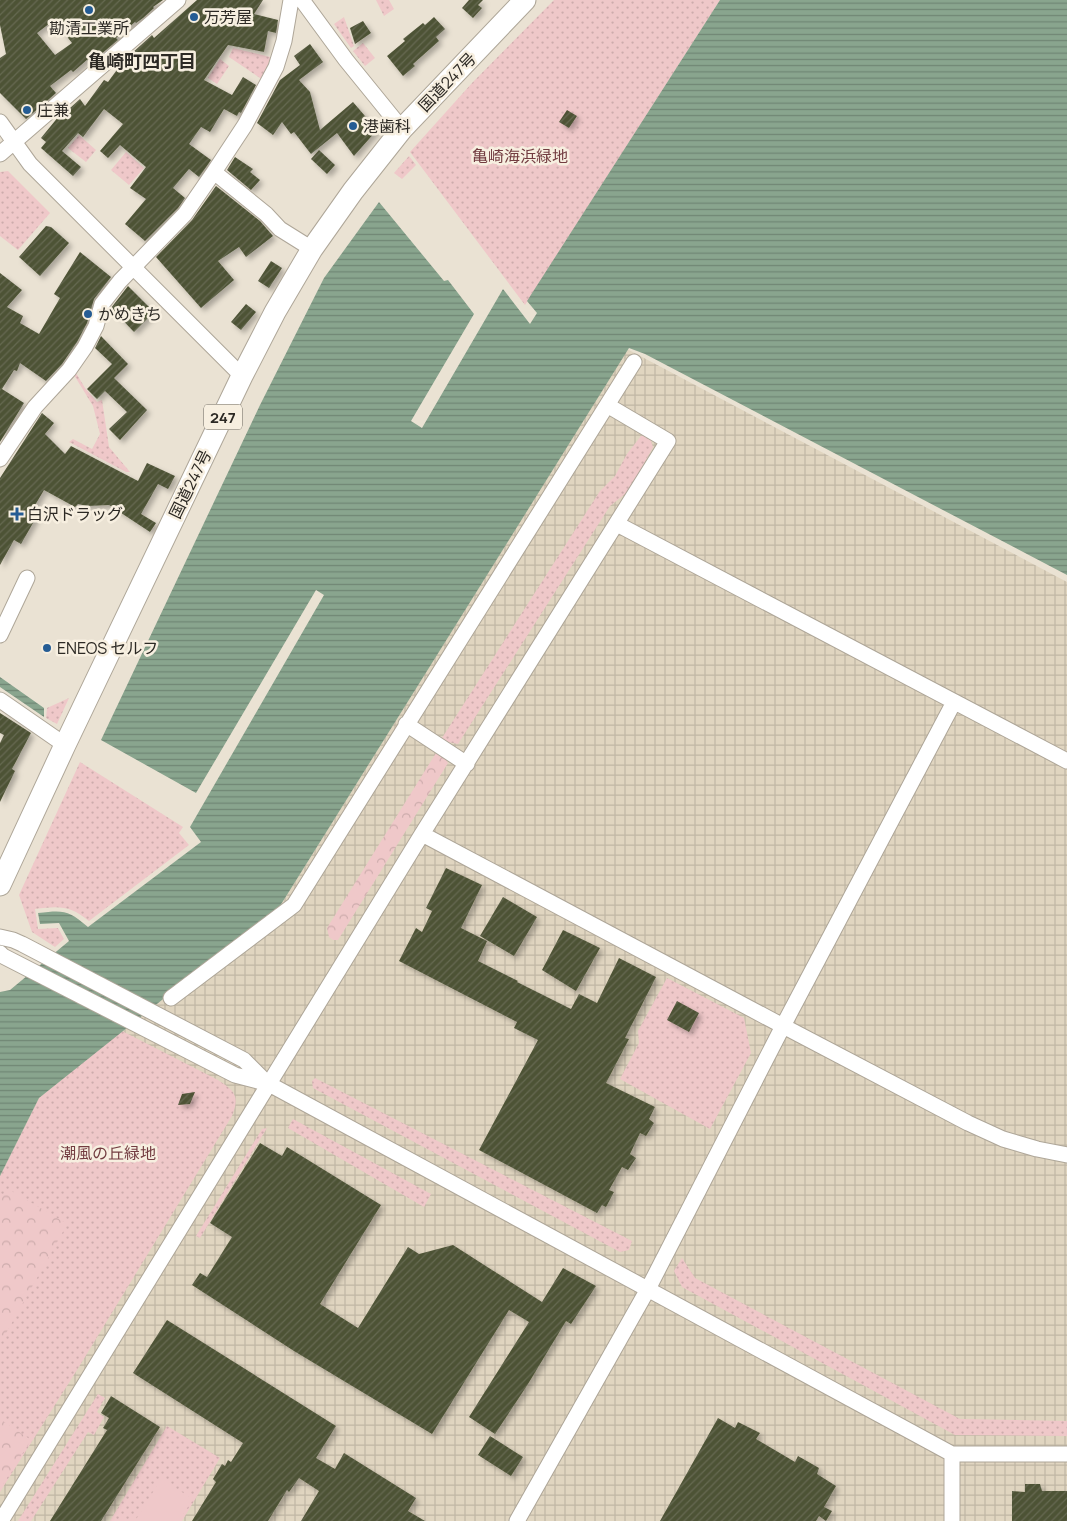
<svg xmlns="http://www.w3.org/2000/svg" width="1067" height="1521" font-family="Manrope,'Noto Sans JP',sans-serif">
<defs>
<pattern id="industrial-grid" width="8" height="8" patternUnits="userSpaceOnUse" patternTransform="scale(1.25)"><rect width="8" height="8" fill="#e0d5c0"/><path d="M0 4h8M4 0v8" fill="none" stroke="#c0b7a5"/></pattern>
<pattern id="green-dots" width="8" height="8" patternUnits="userSpaceOnUse" patternTransform="scale(1.25)"><rect width="8" height="8" fill="#efc8c9"/><path d="M2 2h.1M6 6h.1" fill="none" stroke="#cdacac" stroke-width="1.8" stroke-linecap="round"/></pattern>
<pattern id="forest-crowns" width="20" height="18" patternUnits="userSpaceOnUse" patternTransform="scale(1.25)"><rect width="20" height="18" fill="#efc8c9"/><path d="M2 6a3 3 0 1 1 6 0M12 15a3 3 0 1 1 6 0" fill="none" stroke="#cdacac"/></pattern>
<pattern id="water-rules" width="6" height="5" patternUnits="userSpaceOnUse" patternTransform="scale(1.25)"><rect width="6" height="5" fill="#89a58e"/><path d="M0 2.5h6" fill="none" stroke="#708674"/></pattern>
<pattern id="building-hatch" width="6" height="6" patternUnits="userSpaceOnUse" patternTransform="scale(1.25)"><rect width="6" height="6" fill="#4e5336"/><path d="M-1 1l2-2M0 6l6-6M5 7l2-2" fill="none" stroke="#656951"/></pattern>
<filter id="shadow"><feDropShadow dx="3.5" dy="3.5" stdDeviation="2.5" flood-color="#0004"/></filter>
</defs>
<rect width="100%" height="100%" fill="#eae2d3"/>
<path fill="url(#industrial-grid)" d="M627,349L1067,582V1521H0V1176L39,1098L280,906Z"/>
<path fill="url(#green-dots)" d="M376,0H389L394,9L384,16Z
M554,0H720L525,305L410,152L472,83Z
M344,17L354,46L351,48L334,24Z
M363,43L375,58L365,66L353,51Z
M233,48L274,58L263,80L229,57Z
M220,59L229,66L217,84L208,78Z
M79,135L96,150L86,162L68,148Z
M126,152L144,168L129,185L111,170Z
M409,156L416,165L402,179L394,173Z
M8,171L50,213L18,250L0,236V172Z
M76,373L85,388L97,402L102,400L109,447L130,472H126L69,442L73,439L92,449L100,434L93,406L74,375Z
M644,435L650,438L653,447L630,490L610,506L458,744L448,742L442,738L600,491L615,476L627,454L641,436Z
M69,698L57,724L46,718L47,708Z
M80,762L183,827L179,833L189,845L89,921C70,905 59,906 35,909L38,929L58,928L64,939L55,947L32,932L19,895Z
M667,978L744,1018L751,1053L710,1129L620,1079L639,1043L638,1031Z
M122,1031L218,1080C235,1091 240,1096 232,1116L77,1370L0,1492V1176L39,1098Z
M315,1078L632,1241L629,1250L620,1252L313,1088L312,1081Z
M293,1119L431,1194L424,1207L288,1128Z
M267,1128L200,1238L196,1236L262,1129Z
M682,1258L695,1278L960,1419L1067,1421V1436L955,1435L682,1287L674,1271Z
M98,1394L105,1398L97,1412L104,1417L94,1435L88,1432L31,1521H18Z
M167,1426L220,1458L182,1521H110Z"/>
<path fill="url(#forest-crowns)" d="M436,753L443,755L448,763L338,940H333L329,937L327,928Z
M10,1190L64,1222L65,1228L0,1344V1201L5,1192Z
M0,1419L31,1440L0,1489Z"/>
<path fill="#efc8c9" d="M161,1479L193,1499L179,1521H135Z"/>
<path fill="url(#water-rules)" d="M720,0H1067V575L645,354L629,348L280,906L39,1098L0,1176V992L10,990L69,941L59,923L40,924L38,913C64,910 68,910 88,927L201,842L190,827L324,595L316,590L196,793L101,740L260,405L324,278L379,202L444,281L448,280L474,314L411,421L422,428L503,289L530,324L537,313L527,301Z
M0,677L44,708V717L0,687Z"/>
<path fill="url(#building-hatch)" fill-rule="evenodd" filter="url(#shadow)" d="M0,0H163L153,7L154,8L143,18L136,23L135,22L116,38L118,40L100,55L96,52L73,72L71,70L50,86L56,93L26,119L0,93V58L6,54L0,25ZM54,20L72,43L55,55L37,33Z
M197,0H263L254,14L278,20L276,33L268,31L264,52L228,45L204,80L232,95L243,77L256,85L241,113L239,112L237,116L224,109L210,132L201,127L189,144L211,160L199,177L189,169L173,188L185,198L178,208L145,241L125,224L146,199L130,188L146,167L120,145L108,158L100,151L123,124L104,109L83,137L78,133L62,151L81,167L73,176L41,148L46,142L41,138L59,116L68,108L69,109L80,99L85,106L104,80L108,82L127,56L130,54V55L152,35L154,38Z
M469,0H483L478,5L482,8L473,18L462,8Z
M434,17L445,29L436,37L439,41L413,64L415,66L403,76L387,56L405,41L403,39L423,23L425,25Z
M363,21L371,33L355,44L350,28Z
M310,44L323,62L299,80L310,92L320,130L353,102L377,130L354,156L337,133L311,154L294,132L291,134L282,122L273,135L257,123L280,80L300,65L294,56Z
M567,110L577,116L569,128L559,122Z
M319,150L335,165L327,174L311,159Z
M235,157L253,169L250,172L260,180L251,190L227,170Z
M216,186L260,221L273,236L246,257L239,247L218,261L234,280L201,308L156,257L192,220Z
M46,226L51,227L69,243L40,276L19,257Z
M80,252L111,277L94,299L87,323L77,342L62,364L46,381L20,363L17,371L14,370L2,389L24,403L0,442V273L22,290L7,307L23,316L20,323L39,334L60,298L54,294Z
M271,261L282,268L269,288L258,281Z
M128,286L154,312L134,332L111,308Z
M246,304L256,312L241,330L231,322Z
M101,336L128,364L114,378L147,410L120,440L109,429L127,412L105,391L97,399L87,389L112,364L95,348Z
M42,413L54,423L45,434L65,454L71,446L138,481L147,463L175,476L168,489L158,484L141,514L156,523L150,532L109,505L87,506L78,504L75,507L44,490L31,512L37,516L21,544L14,540L0,565V478Z
M0,713L31,733L12,769L15,771L0,802V743L4,735L0,733Z
M446,868L482,885L461,928L487,941L478,961L518,981L517,982L571,1009L579,994L597,1003L619,958L656,977L625,1038L629,1039L606,1083L655,1107L649,1119L654,1123L646,1136L640,1133L630,1154L636,1158L628,1170L622,1167L609,1190L614,1192L606,1207L602,1205L597,1213L479,1150L538,1040L514,1028L517,1022L399,961L416,928L422,932L432,911L426,908Z
M503,897L537,917L514,956L480,936Z
M563,930L600,948L576,991L542,970Z
M677,1001L699,1013L689,1032L667,1020Z
M195,1092L190,1104L178,1105L182,1094Z
M260,1143L282,1156L287,1147L381,1205L320,1304L358,1328L408,1247L419,1254L453,1245L542,1302L563,1268L596,1286L571,1324L566,1321L528,1384L495,1434L469,1417L529,1322L509,1310L432,1434L294,1351L192,1285L200,1273L207,1277L232,1237L210,1223Z
M167,1320L336,1426L316,1458L335,1469L344,1453L416,1498L408,1511L425,1521H301L319,1491L299,1478L289,1492L287,1490L268,1521H192L216,1482L213,1479L222,1464L225,1466L228,1460L231,1462L243,1443L133,1373Z
M111,1396L160,1427L101,1521H50L107,1430L103,1428L109,1418L101,1413Z
M718,1418L735,1428L738,1422L760,1433L756,1439L795,1462L798,1456L819,1468L817,1474L836,1486L824,1507L832,1511L826,1521L819,1516L816,1521H660Z
M490,1436L523,1457L511,1476L478,1455Z
M1025,1484H1040L1042,1491H1067V1521H1012V1491L1025,1492Z"/>
<g fill="none" stroke-linecap="round" stroke-linejoin="round">
<g stroke="#aea698" stroke-width="17">
<path id="minor" d="M302,0L346,60L402,129
M0,122L30,164L242,376
M0,154L178,0
M214,172L266,214L280,229L312,249
M0,459L35,407L69,370L85,347L96,326L102,304L120,281L185,214L214,172L245,125L276,67L284,41L291,0
M617,524L1067,761
M0,635L27,578
M0,700L65,745
M406,724L467,764
M422,834L783,1026L968,1123L1003,1139L1037,1149L1067,1155
M0,937L13,940L22,944L244,1060L267,1083
M0,953L3,956L235,1075L269,1084L952,1454V1521
M171,998L294,905L634,362
M952,1454H1067
M1,1521L422,834L668,441L607,405
M517,1521L648,1289L783,1026L954,702"/>
</g>
<g stroke="#aea698" stroke-width="23">
<path id="highway" d="M0,885L65,745L242,376L275,312L312,249L353,191L402,129L525,0"/>
</g>
<use href="#minor" stroke="#fff" stroke-width="15"/>
<use href="#highway" stroke="#fff" stroke-width="21"/>
</g>
<g fill="#255c94" stroke="#f7efe0" stroke-width="2">
<circle cx="89" cy="10" r="5"/>
<circle cx="194" cy="17" r="5"/>
<circle cx="27" cy="110" r="5"/>
<circle cx="353" cy="126" r="5"/>
<circle cx="88" cy="314" r="5"/>
<path d="M14.5 506.5h5v5h5v5h-5v5h-5v-5h-5v-5h5z"/>
<circle cx="47" cy="648" r="5"/>
</g>
<g text-anchor="middle" dominant-baseline="central" stroke-width="5" stroke-linejoin="round" paint-order="stroke">
<rect fill="#f7efe0" stroke="#69645c" stroke-width="1" x="204" y="404.5" width="38" height="25" rx="4"/>
<g font-size="15" font-weight="bold" fill="#2c2924">
<text x="223" y="417">247</text>
</g>
<g font-size="16" fill="#2c2924" stroke="#f7efe0" text-anchor="start">
<text x="204" y="17">万芳屋</text>
<text x="89" y="28" text-anchor="middle">勘清工業所</text>
<text x="37" y="110">庄兼</text>
<text x="363" y="126">港歯科</text>
<text x="98" y="314">かめきち</text>
<text x="27" y="514">白沢ドラッグ</text>
<text x="57" y="648">ENEOS セルフ</text>
</g>
<g font-size="16" fill="#2c2924" stroke="#f7efe0">
<text transform="translate(447 82) rotate(-46)">国道247号</text>
<text transform="translate(190 484) rotate(-64)">国道247号</text>
</g>
<g font-size="16" fill="#733d41" stroke="#f7efe0">
<text x="520" y="156">亀崎海浜緑地</text>
<text x="108" y="1153">潮風の丘緑地</text>
</g>
<g font-size="18" font-weight="bold" fill="#2c2924" stroke="#f7efe0">
<text x="142" y="61">亀崎町四丁目</text>
</g>
</g>
</svg>
